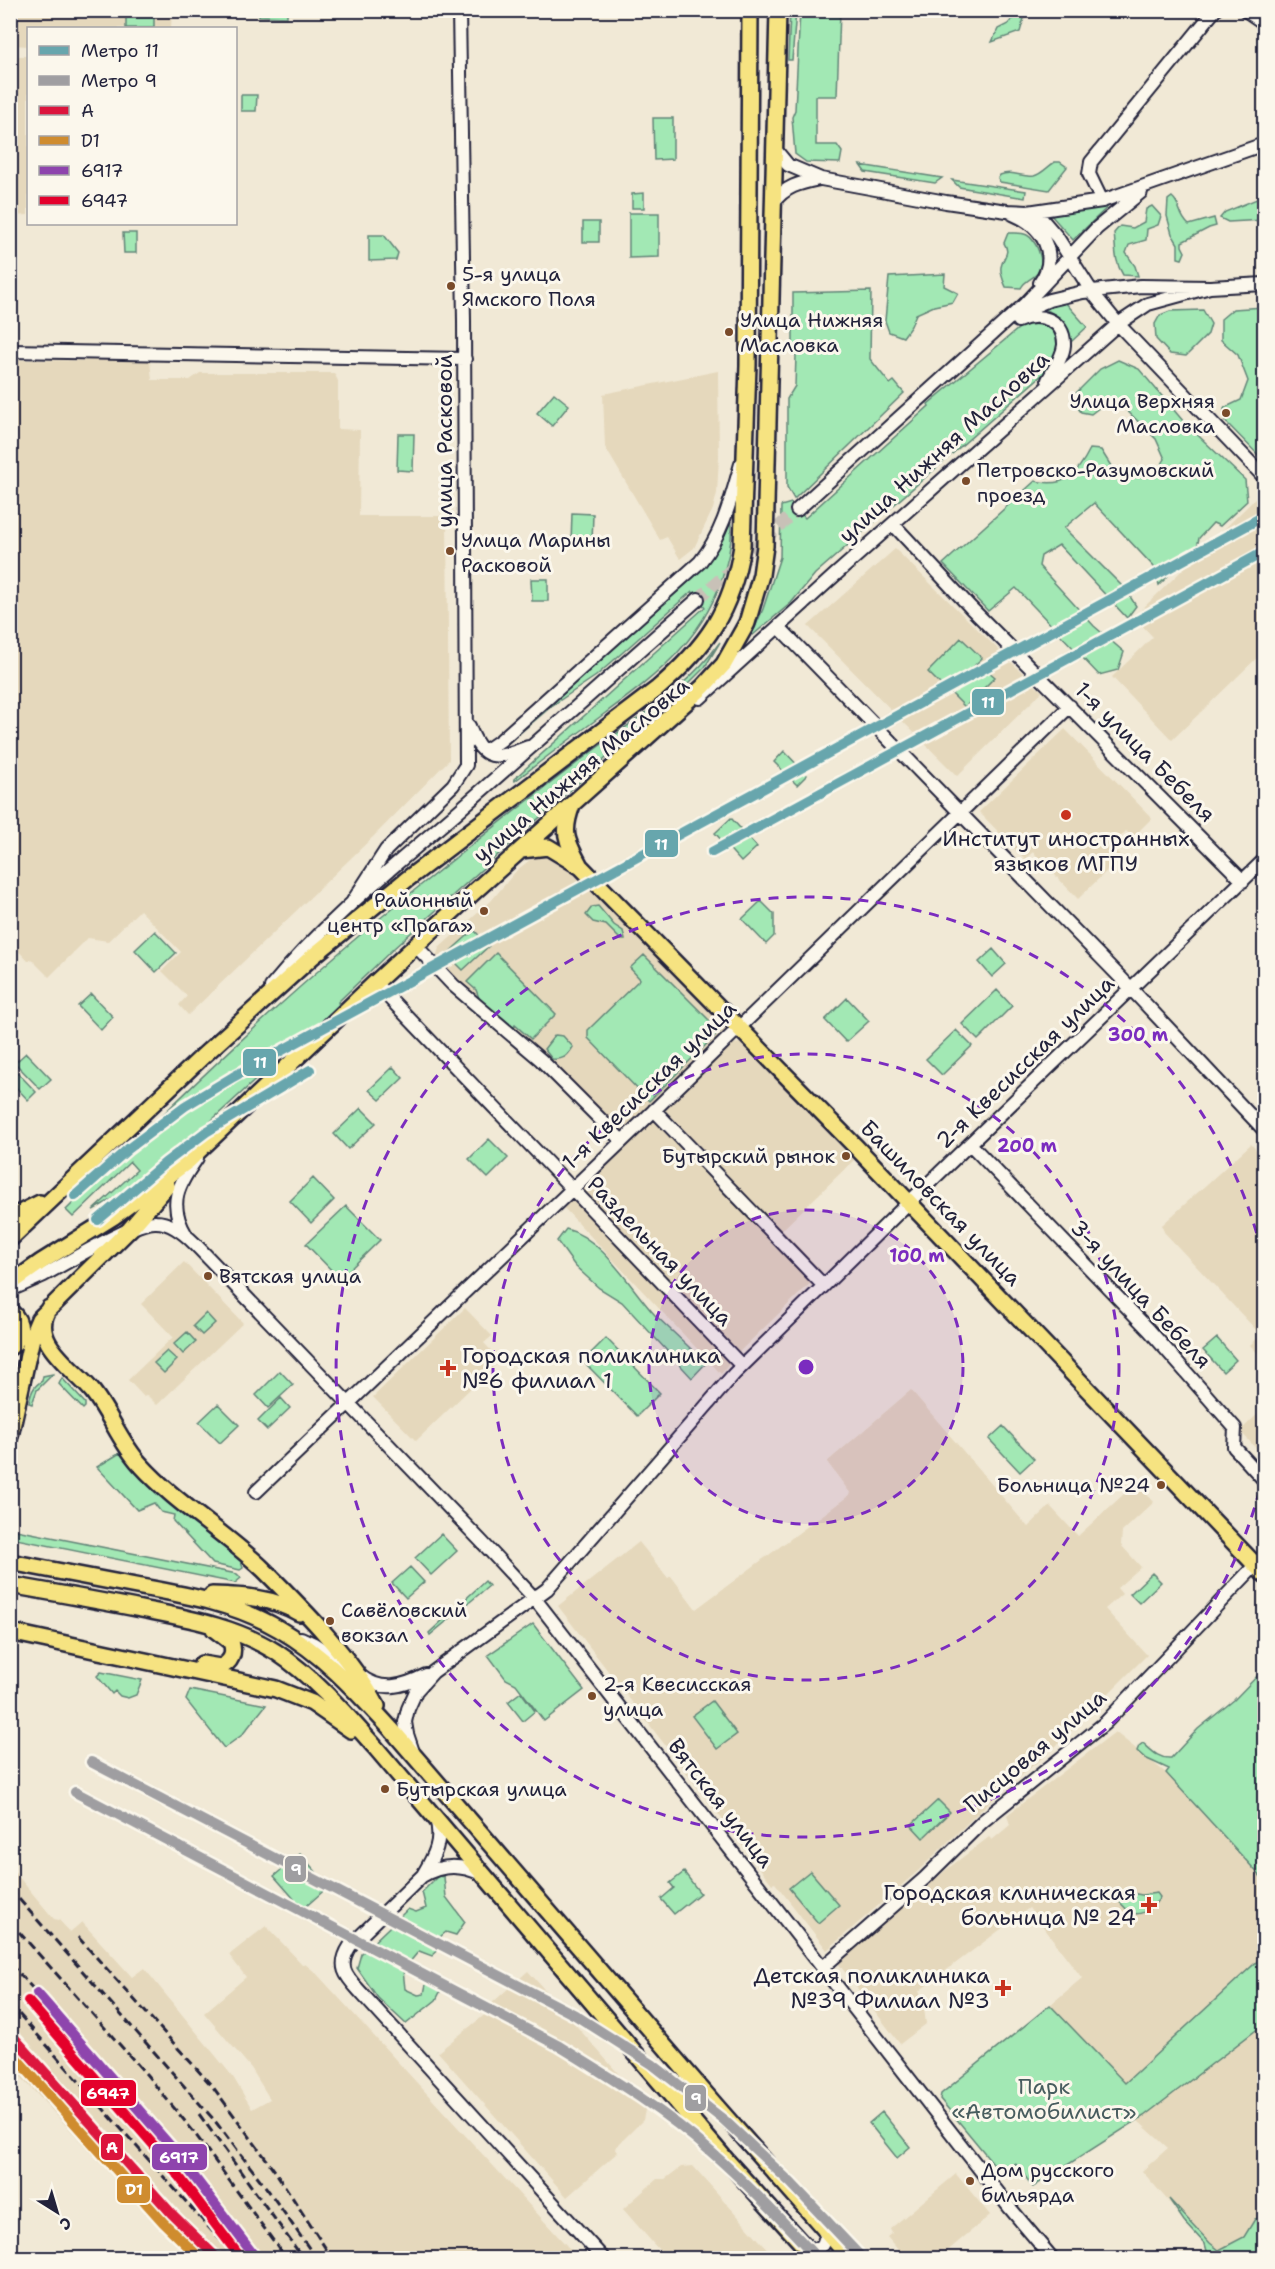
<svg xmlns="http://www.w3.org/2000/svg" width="1275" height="2269" font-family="'Shantell Sans',sans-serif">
<rect width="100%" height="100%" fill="#f1e9d6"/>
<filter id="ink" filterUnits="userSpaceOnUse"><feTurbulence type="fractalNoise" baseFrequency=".0167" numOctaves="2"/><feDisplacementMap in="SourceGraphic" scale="12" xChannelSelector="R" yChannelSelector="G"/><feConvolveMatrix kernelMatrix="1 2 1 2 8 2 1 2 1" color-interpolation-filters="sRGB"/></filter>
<g filter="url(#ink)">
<path fill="#e5d8bc" d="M13,11H172L171,28H28V46L13,45Z
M10,56H28V215L11,216Z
M10,360L150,361L152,380H190L200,373H334L338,381V429L360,430L359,516H447L449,760L376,834L188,1015L179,1005L187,996L162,971L181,952L140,910L108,941L88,938L49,977L31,959L28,961L11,943Z
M718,371L719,457L717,493L713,509L694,548L680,559L667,537L660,540L605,447L603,394Z
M1256,498L1264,507V651L1172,740L1112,677L1153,637L1134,617Z
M895,549L1042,692L957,776L808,626Z
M1065,729L1152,818L1133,837L1126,831L1111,846L1121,857L1078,899L1033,852L1025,859L979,812Z
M539,853L561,858L730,1030L625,1132H620L528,1041L451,974L436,957L439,948L491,901L517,870Z
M743,1043L854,1160L782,1230L822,1272L741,1350L721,1374L562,1206L729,1044Z
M1251,1144L1264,1158V1360L1250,1345L1261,1335L1164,1232L1162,1225Z
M184,1262L243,1323L157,1405L147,1395L144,1397L128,1380L173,1337L141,1304Z
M465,1308L492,1336L484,1343L500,1360L416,1441L373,1397Z
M911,1390L1028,1527L1050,1506L1078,1536L1136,1483L1154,1502L1122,1532L1121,1545L1141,1567L1117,1588L1122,1594L1105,1609L1147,1655L1056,1746L983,1808L918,1871L827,1950L775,1883L772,1884L558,1606L639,1542L668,1578L671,1576L696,1609L851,1494L827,1462Z
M1264,1408V1457L1240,1431Z
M1115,1732L1166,1773L1264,1880V1955L1125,2083L1050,2005L1082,1978L1029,1908L919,1991L923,2000L926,2024L900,2044L838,1963L946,1870L989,1837L992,1840L1010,1825L1007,1815Z
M11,1868L54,1919L59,1920L70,1932L82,1922L132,1977L144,1968L233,2077L252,2109L270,2099L251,2068L204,2013L246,1977L229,1955L266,1926L303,1965L305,1964L316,1973L578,2258H188L11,2066Z
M528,1971L646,2105L643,2120L615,2148L618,2152L567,2197L438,2052L487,2013L491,2004Z
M1264,2024V2258H1218L1142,2171L1168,2148L1137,2120Z
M693,2166L769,2251L760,2258H666L623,2209L657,2179H665L681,2167Z
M956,2174L990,2215L939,2258H905L887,2237L892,2233L890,2229Z"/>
<path fill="#a2e8b4" stroke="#628578" stroke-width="1.5" d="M126,11H154V28H126Z
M259,11H287V17L259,16Z
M790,11H796L792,60H788Z
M800,11H840L837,96H816V145H837L842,152L840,163L806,162L795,154L792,117L795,110Z
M1019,11H1023L1025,15L1020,32L992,42L998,29L1008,24Z
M241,95H257L256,111H241Z
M653,118H673V159L654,160Z
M1055,162H1060L1067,167L1049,190L1000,182L998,178L1000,175C1013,170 1022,178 1034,176C1042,174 1048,166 1055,162Z
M860,165L942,178L935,183L865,172Z
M952,180L1026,191L1025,198L959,187Z
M644,193V208H632V194Z
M1264,196V220L1228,222L1220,218L1225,212Z
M1172,197C1181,204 1178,216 1189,225L1214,218L1216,226L1209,228L1182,242V246L1185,252L1182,259L1178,258V244L1172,234L1167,216L1168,200Z
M1115,200L1073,240L1050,214Z
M1152,206L1161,216L1158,225L1147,229L1146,240L1129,245L1126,253L1135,266L1138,276L1123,275C1114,261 1116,249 1114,233L1120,226L1133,228L1144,222L1146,209Z
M629,213H659V257L629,258Z
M583,222H599V242H583Z
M123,233H136V253H124Z
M1008,233C1015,233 1022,232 1027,235C1036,240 1044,260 1040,269C1036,279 1026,278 1021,288L1006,287C1003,280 1000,274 1001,267C1003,256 1011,254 1004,243Z
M369,235H384L398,253L396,260L369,261Z
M945,274L944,286L958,293L953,302L934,306L916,314L911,326L903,337L889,332L885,321L889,277Z
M871,291L870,359L890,384L894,381L904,393L794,499L787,487V399L795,386L796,356L793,349V293Z
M1064,301L1087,327L1071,342C1066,326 1059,314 1042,308Z
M1264,307V461L1225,421L1224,408L1241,400L1248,381L1238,355L1221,340V319L1233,309Z
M1203,310L1211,324L1208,334L1186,356L1170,354L1156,339L1155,324L1160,315L1170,311Z
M1039,322C1067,334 1060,345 1050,368L815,574L791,603L753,635L752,634L763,609L780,557L781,506L791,503L805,518L929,406L928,404L1024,324Z
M1118,360L1139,369L1184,422L1245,480L1247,501L1220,526L1213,523L1199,538L1197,547L1159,585L1154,567L1094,503L1064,528L1126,590L1136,606L1127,618L1059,545L1041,556L1039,566L1094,626L1124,652L1118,670L1099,675L1016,588L988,611L943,564L1035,481C1065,488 1077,475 1090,449L1101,450L1116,474C1140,478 1152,483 1165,459L1156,439L1113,397L1091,414L1081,412L1071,398L1100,369Z
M554,393L569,405L552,426L537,413Z
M398,434H414L413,471L397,470Z
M572,513L593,514L592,543H571Z
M730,520C733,532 730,552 726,565C708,636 660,673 604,714C574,736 545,758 515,781L514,779L705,607L692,591L596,676L553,705L506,745L698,573L717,548Z
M531,579H548V601H532Z
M961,638L982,658L948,692L928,672Z
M720,642L705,667L683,689L393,949L338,1002L339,1006C323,1026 301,1040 284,1060H277L149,1178L93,1210L137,1170L130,1162L73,1217L66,1210C178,1098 292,988 416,889C476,841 537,793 598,747C641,715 688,688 720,642Z
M981,665L995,677L965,707L952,694Z
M784,751L807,775L797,785L774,762Z
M731,818L757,847L741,862L715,833Z
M761,901L774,914V936L766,944L742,919Z
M598,906L614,925L623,931L625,940H621L606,925L593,922L586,915L592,907Z
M474,930L489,946L463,970L447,954Z
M155,931L176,953L156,972L135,950Z
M993,949L1006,964L992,977L979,962Z
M496,953L556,1014L531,1039L515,1025L512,1031L481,1003L476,990L467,982Z
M644,955L720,1031L649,1101L588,1038V1030L640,979L630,968Z
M997,990L1012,1006L978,1040L962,1024Z
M91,994L113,1017L101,1030L78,1006Z
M847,998L869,1021L846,1042L825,1020Z
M956,1030L972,1046L942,1075L926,1059Z
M555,1035L563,1036L573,1047C567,1057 563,1060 552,1059L544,1049Z
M26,1053L51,1079L40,1089L15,1063Z
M393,1067L403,1078L380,1100L369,1090Z
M17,1072L36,1092L28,1100L11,1082V1078Z
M361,1108L376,1123L348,1149L334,1134Z
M489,1139L508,1158L488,1178L469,1159Z
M313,1178L334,1200L311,1223L290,1201Z
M346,1206L380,1240L340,1279L306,1244Z
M566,1229C603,1238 630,1288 655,1315C672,1331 689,1347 706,1363L692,1378L622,1302L599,1288L575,1266L557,1241Z
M206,1313L215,1323L202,1335L193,1326Z
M187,1332L196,1342L183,1354L174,1344Z
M606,1338L660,1393L637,1416L583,1361Z
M1217,1338L1236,1360L1223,1372L1203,1350Z
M167,1351L177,1360L164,1373L154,1363Z
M280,1371L293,1385L268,1408L256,1395Z
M53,1374L37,1390L32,1404L29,1403C31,1393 33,1386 42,1381L43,1376Z
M62,1378L85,1403V1407L83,1409L59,1384Z
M281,1398L290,1408L267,1430L258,1421Z
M218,1404L239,1425L220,1443L199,1422Z
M1003,1426L1034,1459L1020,1472L989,1439Z
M120,1453L157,1493L240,1559L243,1568L240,1570L213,1564L173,1521L174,1515L161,1512L154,1503L137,1510L97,1467Z
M11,1529L237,1574L241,1578L235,1583L11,1538Z
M441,1534L457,1551L431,1575L415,1558Z
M410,1567L424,1582L406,1598L392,1583Z
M1152,1573L1161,1582L1139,1603L1130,1594Z
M485,1581L489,1586L430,1635L429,1633Z
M533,1624L584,1690L544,1721L516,1684L506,1679L488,1655Z
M1264,1669V1880L1166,1773L1169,1769L1145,1758L1137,1751L1139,1746L1143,1743C1152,1751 1159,1759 1171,1758L1198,1729L1234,1700Z
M101,1672L142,1680L136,1695L128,1698L120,1696L115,1691L112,1694L97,1676Z
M190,1690L266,1705L242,1735L224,1748L186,1700Z
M521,1692L535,1711L523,1721L508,1702Z
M712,1701L737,1734L717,1749L692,1716Z
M938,1800L950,1812L923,1838L911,1825Z
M300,1854L329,1886L303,1909L274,1876Z
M810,1871L839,1905L818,1923L789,1888Z
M684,1872L700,1893L674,1914L661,1899L674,1888L670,1883Z
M438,1876L444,1877L446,1897L465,1922L456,1935L446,1932L441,1936L443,1946L432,1956L419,1951L403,1970L405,1989L418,1995L424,1994L427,1979L442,1988L436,2000L406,2024L378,1998L357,1968L361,1954L408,1909L416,1912L426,1908L422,1892Z
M1114,1890L1142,1895L1157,1893L1160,1897C1158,1902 1154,1904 1150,1908C1133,1922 1125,1908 1114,1895Z
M1264,1955V2024L1144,2116L1033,2187L1015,2163L1002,2174L940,2099L941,2094L1050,2005L1125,2083Z
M882,2112L910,2147L897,2158L869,2123Z
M1169,2199L1210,2243L1219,2250L1244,2237L1255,2219L1264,2217V2258H1209L1205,2244L1184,2221Z"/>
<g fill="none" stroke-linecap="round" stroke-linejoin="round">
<path stroke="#c8c1b7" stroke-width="12" stroke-dasharray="12 6" stroke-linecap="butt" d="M698,599L797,510"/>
<g stroke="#22223b" stroke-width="16">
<path id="minor" d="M1245,10L1264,23
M774,148L788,165L821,179L946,202L1007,211L1028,212L1102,201L1264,144
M1102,201L1089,174L1091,162L1215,10
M773,203C785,186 800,183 819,179
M1028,212L1039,216L1057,237L1092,292L1118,324L1264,477
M1013,214C1042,226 1060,254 1040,283
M1023,311L1049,300L1083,292L1141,286L1210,287L1264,284
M1018,321C1037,312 1065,318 1064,345C1063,357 1054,369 1048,380
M10,351L465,359
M797,510L1025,304L1097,228L1141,192
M893,524L971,608L1243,881
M779,627L1120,977L1264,1130
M700,698L835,575L1118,324L1148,304L1210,287
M469,726C482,763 497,759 528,747
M482,749H488L501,740L700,562C723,533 731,499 741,464
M353,901L386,850L453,785L466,765L464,321L459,10
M416,946L453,985L541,1060L622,1141
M375,983L742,1366
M271,987C325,921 392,868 456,813C537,742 618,670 698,599
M654,1110L823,1285
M970,1144L1149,1330L1235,1428L1234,1447L1264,1480
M186,1235C167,1203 178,1186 197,1158
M10,1290C22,1285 33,1280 44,1275C67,1263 134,1221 156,1222C170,1222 185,1234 195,1244L481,1541L535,1599L1010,2208L1052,2258
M256,1492L641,1123L1070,706
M301,1638L314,1644L346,1665
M359,1675C382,1693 402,1687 426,1675
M413,1752L407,1734L405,1722L408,1709L416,1691L433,1672L547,1589L734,1374L898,1213L1264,860
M481,1874C461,1864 442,1864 422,1876L350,1946C335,1969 349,1979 364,1996L603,2258
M423,1875C434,1856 443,1841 436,1819
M822,1968L925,1878L983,1821L1105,1723L1264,1556
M804,2246L815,2250L823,2245L826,2236L823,2228"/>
</g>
<g stroke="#22223b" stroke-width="20">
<path id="major" d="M572,805C562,832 566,840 579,864
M521,850L548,847L581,867L856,1147L1264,1574
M10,1218L40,1203
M10,1239L203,1056L312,957L406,880L657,689C706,647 732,611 742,546L748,365L750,10
M10,1284L41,1262L113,1217L188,1161L375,983L476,890L703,687L724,664L747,623L761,575L765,546L778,10
M49,1308C27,1341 75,1369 93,1392C111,1415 120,1442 140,1464C177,1505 225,1532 264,1570C305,1611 349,1655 377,1706
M10,1311C23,1322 23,1337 10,1347
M10,1436L33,1333L39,1319L130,1229L167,1186
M10,1562C52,1570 94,1578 136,1586C186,1595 235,1603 279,1629C323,1654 357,1692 391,1729L716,2106L850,2258
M10,1585C56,1593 101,1601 146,1610C191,1619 236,1627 276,1652C314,1677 345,1713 375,1747L727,2161L815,2258
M212,1595C243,1596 272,1597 299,1613
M10,1632L276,1689L312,1703L351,1730
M202,1664L220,1667C231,1663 235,1653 231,1642L214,1629"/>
</g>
<use href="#minor" stroke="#fbf7ec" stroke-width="12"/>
<use href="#major" stroke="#f6e381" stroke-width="15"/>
<path stroke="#22223b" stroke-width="3" stroke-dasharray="9 4.5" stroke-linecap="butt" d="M10,1889L215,2121L268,2190L316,2258
M10,1922L146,2074L193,2131L286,2258
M78,1937L213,2087L275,2171L332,2258
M10,1964L37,1993
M10,2004L236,2258
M199,2114L303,2258"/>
<g stroke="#fbf7ec" stroke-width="15">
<path id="rail-1" d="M10,2033L172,2214L217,2258"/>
</g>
<g stroke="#fbf7ec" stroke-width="15">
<path id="rail-2" d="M10,2051L163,2222L200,2258"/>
</g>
<g stroke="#fbf7ec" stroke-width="15">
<path id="rail-3" d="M37,1993L173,2149L256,2258"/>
</g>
<g stroke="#fbf7ec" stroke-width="15">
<path id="rail-4" d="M28,2001L164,2157L241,2258"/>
</g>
<use href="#rail-1" stroke="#dc143c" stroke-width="10"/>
<use href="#rail-2" stroke="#cf8c2f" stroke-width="10"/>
<use href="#rail-3" stroke="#8e44ad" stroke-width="10"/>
<use href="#rail-4" stroke="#e4002b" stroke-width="10"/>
<g stroke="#fbf7ec" stroke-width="15">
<path id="metro-1" d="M712,852L1264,552
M75,1196L128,1149L185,1106L233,1077L1264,516
M98,1220L165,1163L206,1132L310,1070"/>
</g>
<g stroke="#fbf7ec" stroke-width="15">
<path id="metro-2" d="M91,1762L575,2015L652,2064L724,2120L791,2183L862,2258
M75,1792L559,2046C611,2078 664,2110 710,2151C748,2184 783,2221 817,2258"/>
</g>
<use href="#metro-1" stroke="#67a6ad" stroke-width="10"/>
<use href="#metro-2" stroke="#9f9ea1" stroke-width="10"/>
</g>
</g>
<circle cx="806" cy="1367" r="157" fill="#7b2cbf" fill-opacity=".12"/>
<g fill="none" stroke="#7b2cbf" stroke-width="3" stroke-dasharray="10 8">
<circle cx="806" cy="1367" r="157"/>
<circle cx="806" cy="1367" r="313"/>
<path d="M1264 1473A470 470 0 1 1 1264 1261"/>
</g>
<g fill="#7a4b2a" stroke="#fbf7ec" stroke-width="2">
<circle cx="451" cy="286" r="5"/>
<circle cx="729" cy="332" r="5"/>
<circle cx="1226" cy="413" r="5"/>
<circle cx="966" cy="481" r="5"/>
<circle cx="450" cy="551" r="5"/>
<circle cx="484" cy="911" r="5"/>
<circle cx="846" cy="1156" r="5"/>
<circle cx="208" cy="1276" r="5"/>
<circle cx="1161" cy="1485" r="5"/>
<circle cx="330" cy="1621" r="5"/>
<circle cx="592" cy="1696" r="5"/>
<circle cx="385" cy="1789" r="5"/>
<circle cx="970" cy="2181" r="5"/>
</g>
<g fill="#c8321e" stroke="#fbf7ec" stroke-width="2">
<circle cx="1066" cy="815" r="6"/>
<path d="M445 1359h6v6h6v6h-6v6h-6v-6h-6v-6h6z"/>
<path d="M1146 1896h6v6h6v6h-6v6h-6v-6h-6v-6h6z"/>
<path d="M1000 1979h6v6h6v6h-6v6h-6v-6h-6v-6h6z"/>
</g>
<g text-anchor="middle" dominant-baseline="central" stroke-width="6" stroke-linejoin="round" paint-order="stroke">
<g font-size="20" fill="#22223b" stroke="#fbf7ec" text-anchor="start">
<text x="462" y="274">5-я улица<tspan x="462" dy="25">Ямского Поля</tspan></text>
<text x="740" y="320">Улица Нижняя<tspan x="740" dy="25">Масловка</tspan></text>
<text x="1215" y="401" text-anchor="end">Улица Верхняя<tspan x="1215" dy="25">Масловка</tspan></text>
<text x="977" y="470">Петровско-Разумовский<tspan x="977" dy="25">проезд</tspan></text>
<text x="461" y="540">Улица Марины<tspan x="461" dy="25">Расковой</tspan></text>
<text x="473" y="900" text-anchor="end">Районный<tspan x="473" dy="25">центр «Прага»</tspan></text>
<text x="835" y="1156" text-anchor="end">Бутырский рынок</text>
<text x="219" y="1276">Вятская улица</text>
<text x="1150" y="1485" text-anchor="end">Больница №24</text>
<text x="341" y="1610">Савёловский<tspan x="341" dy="25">вокзал</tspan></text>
<text x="603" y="1684">2-я Квесисская<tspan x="603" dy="25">улица</tspan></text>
<text x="396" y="1789">Бутырская улица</text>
<text x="981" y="2170">Дом русского<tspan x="981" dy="25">бильярда</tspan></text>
</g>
<g font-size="22" fill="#22223b" stroke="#fbf7ec">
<text transform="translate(444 441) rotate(-90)">улица Расковой</text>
<text transform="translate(944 447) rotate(-42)">улица Нижняя Масловка</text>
<text transform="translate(1145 752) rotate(45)">1-я улица Бебеля</text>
<text transform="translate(581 770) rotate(-40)">улица Нижняя Масловка</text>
<text transform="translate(1025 1062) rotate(-44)">2-я Квесисская улица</text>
<text transform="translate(649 1085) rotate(-44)">1-я Квесисская улица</text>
<text transform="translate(941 1203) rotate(46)">Башиловская улица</text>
<text transform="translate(660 1251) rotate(46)">Раздельная улица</text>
<text transform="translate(1141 1294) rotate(47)">3-я улица Бебеля</text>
<text transform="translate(1035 1751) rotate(-40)">Писцовая улица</text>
<text transform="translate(721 1803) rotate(52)">Вятская улица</text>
</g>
<g font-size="22" fill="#22223b" stroke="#fbf7ec" text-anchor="end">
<text x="1066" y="838" text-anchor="middle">Институт иностранных<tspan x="1066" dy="25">языков МГПУ</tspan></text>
<text x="462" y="1355" text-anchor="start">Городская поликлиника<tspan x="462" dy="25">№6 филиал 1</tspan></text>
<text x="1136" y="1892">Городская клиническая<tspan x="1136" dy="25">больница № 24</tspan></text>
<text x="990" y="1975">Детская поликлиника<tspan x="990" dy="25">№39 Филиал №3</tspan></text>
</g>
<g font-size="22" fill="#485d5f" stroke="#fbf7ec">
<text x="1044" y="2086">Парк<tspan x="1044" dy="25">«Автомобилист»</tspan></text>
</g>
</g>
<circle cx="806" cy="1367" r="9" fill="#7b2cbf" stroke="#fbf7ec" stroke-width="3"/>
<g font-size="18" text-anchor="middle" font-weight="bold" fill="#7b2cbf" stroke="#fbf7ec" stroke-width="6" stroke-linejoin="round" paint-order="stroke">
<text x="1138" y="1041">300 m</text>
<text x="1027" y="1152">200 m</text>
<text x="917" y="1262">100 m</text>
</g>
<g stroke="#fbf7ec" stroke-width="2">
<rect x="971" y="688" width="34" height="28" rx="6" fill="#67a6ad"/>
<rect x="644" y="829" width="35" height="29" rx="6" fill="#67a6ad"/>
<rect x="242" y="1048" width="35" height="29" rx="6" fill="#67a6ad"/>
<rect x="284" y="1855" width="23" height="28" rx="6" fill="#9f9ea1"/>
<rect x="80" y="2079" width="57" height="28" rx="6" fill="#e4002b"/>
<rect x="684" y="2084" width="23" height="28" rx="6" fill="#9f9ea1"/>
<rect x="100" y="2133" width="24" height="28" rx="6" fill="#dc143c"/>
<rect x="151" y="2143" width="57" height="28" rx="6" fill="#8e44ad"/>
<rect x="116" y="2175" width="35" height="29" rx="6" fill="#cf8c2f"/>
</g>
<g font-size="16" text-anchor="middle" font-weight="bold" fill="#fff">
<text x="988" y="708">11</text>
<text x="661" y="850">11</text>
<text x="260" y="1068">11</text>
<text x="296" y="1875">9</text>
<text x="108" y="2099">6947</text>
<text x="696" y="2104">9</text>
<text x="112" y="2153">A</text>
<text x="179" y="2163">6917</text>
<text x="134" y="2195">D1</text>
</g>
<rect width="1275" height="2269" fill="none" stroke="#fbf7ec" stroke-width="36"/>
<rect x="18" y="18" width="1239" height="2233" fill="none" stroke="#22223b" stroke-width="2" filter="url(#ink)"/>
<rect x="27" y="27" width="210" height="198" fill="#fbf7ec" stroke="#a4a2a5" stroke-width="1.5"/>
<rect x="39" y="46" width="30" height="9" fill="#67a6ad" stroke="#a4a2a5" stroke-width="1.5"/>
<text x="81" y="57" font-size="18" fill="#22223b">Метро 11</text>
<rect x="39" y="76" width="30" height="9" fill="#9f9ea1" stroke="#a4a2a5" stroke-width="1.5"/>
<text x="81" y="87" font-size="18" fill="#22223b">Метро 9</text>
<rect x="39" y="106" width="30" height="9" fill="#dc143c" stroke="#a4a2a5" stroke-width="1.5"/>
<text x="81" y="117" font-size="18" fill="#22223b">A</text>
<rect x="39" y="136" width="30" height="9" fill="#cf8c2f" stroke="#a4a2a5" stroke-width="1.5"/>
<text x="81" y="147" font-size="18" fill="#22223b">D1</text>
<rect x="39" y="166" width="30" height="9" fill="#8e44ad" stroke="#a4a2a5" stroke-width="1.5"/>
<text x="81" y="177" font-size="18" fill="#22223b">6917</text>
<rect x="39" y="196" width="30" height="9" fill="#e4002b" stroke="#a4a2a5" stroke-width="1.5"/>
<text x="81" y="207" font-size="18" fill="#22223b">6947</text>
<g transform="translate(57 2212) rotate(143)" stroke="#fbf7ec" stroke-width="4.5" paint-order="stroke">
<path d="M0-4.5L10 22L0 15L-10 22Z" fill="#22223b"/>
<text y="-9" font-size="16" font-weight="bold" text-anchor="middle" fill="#22223b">С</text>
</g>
</svg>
